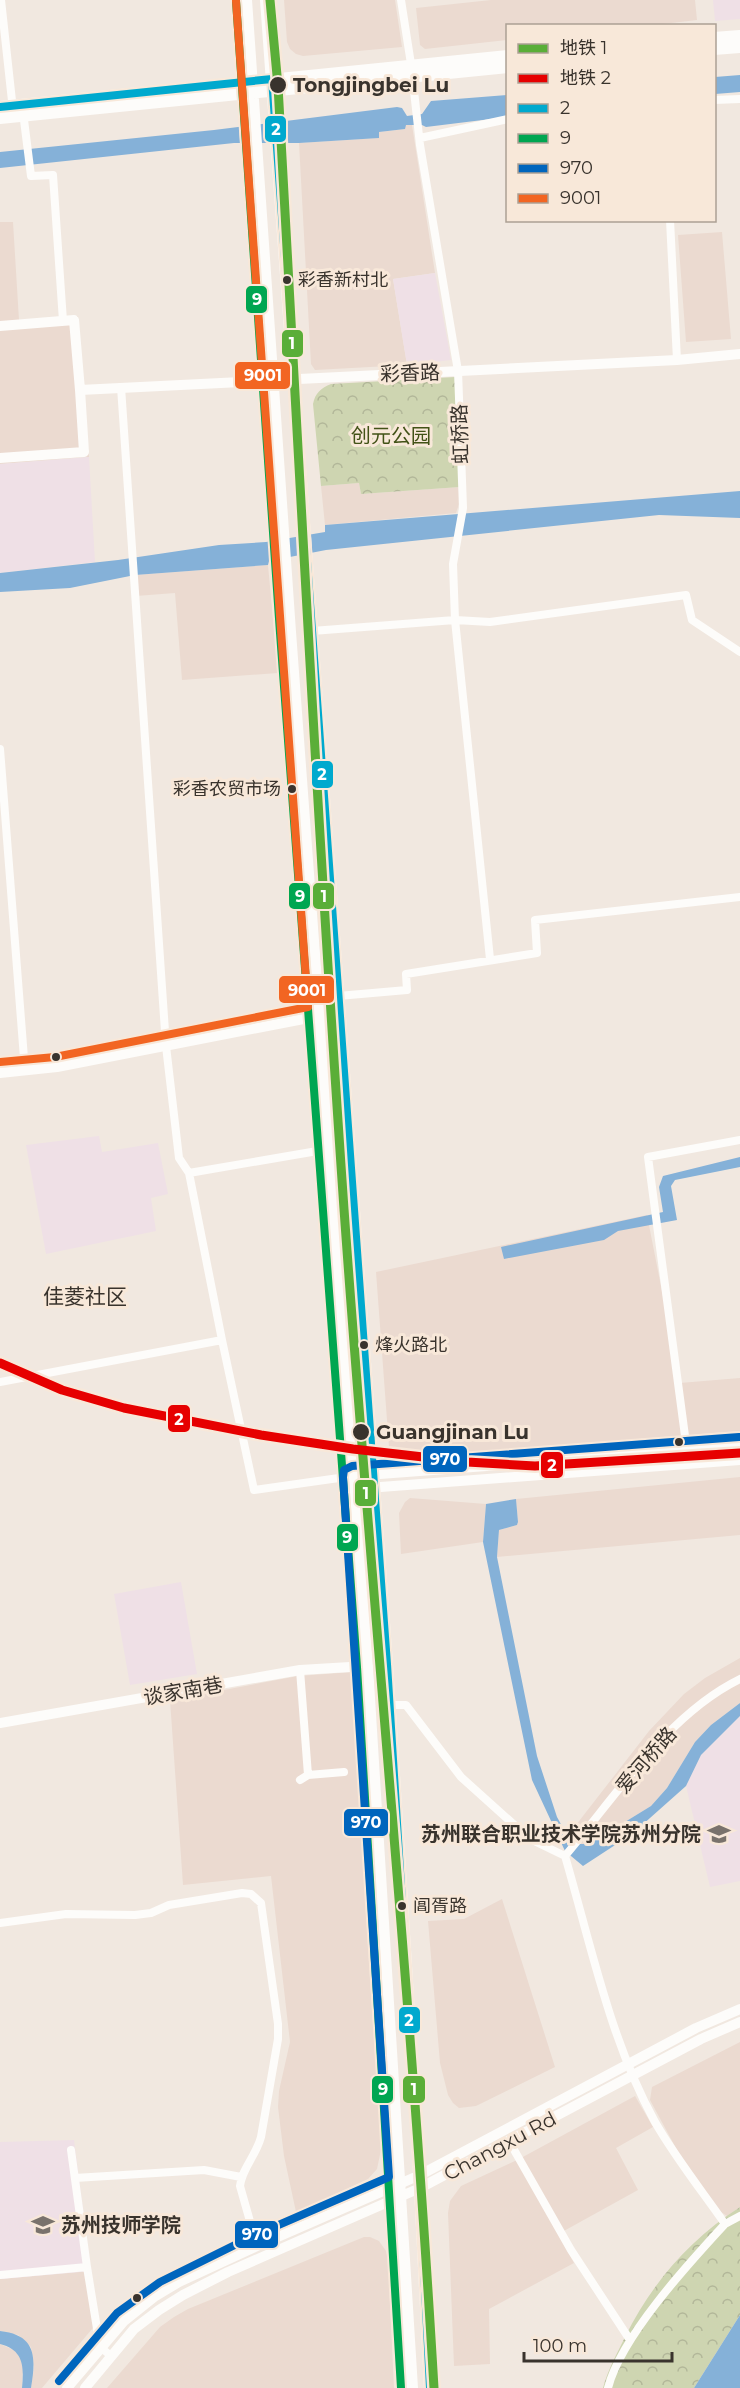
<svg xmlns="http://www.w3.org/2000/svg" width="740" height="2388" font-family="Montserrat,'Noto Sans SC',sans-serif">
<defs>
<pattern id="forest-crowns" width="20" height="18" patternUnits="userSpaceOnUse" patternTransform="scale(1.5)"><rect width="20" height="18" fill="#ced5b1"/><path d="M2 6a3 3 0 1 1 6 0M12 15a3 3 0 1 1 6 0" fill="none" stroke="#b2b799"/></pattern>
</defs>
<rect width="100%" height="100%" fill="#f1e8e0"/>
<path fill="#ebdad0" d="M284,0H395L402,47L303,56L296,54L290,49L287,42Z
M491,0H695L697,20L646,26H508L507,40L425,49L420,45L416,8Z
M405,125H412L435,273L393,279L407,365L315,370L311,364L299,143L378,138L379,132L405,129Z
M0,222H13L19,320L78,316L89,457L0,464Z
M722,232L731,339L686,342L678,235Z
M359,483L361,494L460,487L459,504L456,513L325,525L321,486Z
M268,565L278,673L182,680L175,593L136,596L135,575Z
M647,1215L680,1383L740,1378V1431L509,1449L404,1461L394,1458L389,1447L376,1272Z
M740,1477V1535L497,1557L499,1530L517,1525L518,1522L516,1499Z
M410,1498L486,1504L483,1542L401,1554L399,1513L405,1502Z
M740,1658V1703L711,1725L695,1742L667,1788L651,1806L589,1844H580L569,1834L649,1731L684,1694L705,1678Z
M353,1672L383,2128L382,2145L377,2169L368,2179L296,2212L284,2156L278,2107L279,2091L290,2042L271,1876L183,1885L170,1700L298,1676Z
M502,1899L555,2067L476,2106L459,2108L453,2103L448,2095L440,2063L428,1921L464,1919Z
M740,2042V2207L727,2216L721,2212L684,2163L650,2100L652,2087Z
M635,2096L653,2127L616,2148L638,2190L562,2232L521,2158Z
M517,2160L574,2263L489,2309L490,2364L454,2366L448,2213L450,2201L461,2186Z
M364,2237H370L379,2241L386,2251L388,2260L394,2388H107L160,2327L174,2317L188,2309Z
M91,2271L98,2322L42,2388H31L34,2367L31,2347L18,2335L0,2331V2279Z
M0,2344L14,2350L21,2358L23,2368L22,2388H0Z"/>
<path fill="#efe0e6" d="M713,0H740V19L715,21Z
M435,273L451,360L407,365L393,279Z
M89,457L95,562L0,573V464Z
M99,1136L102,1152L158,1143L168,1194L151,1198L156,1231L46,1254L26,1145Z
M181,1582L197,1674L130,1685L114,1594Z
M740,1716V1881L710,1887L686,1786L701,1755Z
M74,2140L91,2271L0,2279V2142Z"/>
<path fill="url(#forest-crowns)" d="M455,377L460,487L361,494L359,483L321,486L313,404C315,393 321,388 331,384Z
M740,2207V2315L694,2388H603C608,2369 617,2354 625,2337C652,2283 689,2240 740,2207Z"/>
<path fill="#85b1d8" d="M740,75V92L715,94V77Z
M507,95V117L426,127L422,125H406L405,129L379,132V138L299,143H234L0,168V152L214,130L397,107L402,108L407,116L422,114L431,101Z
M740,491V518L659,515L326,550L269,561L268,565L135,575L70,588L0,592V573L118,560L219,545L266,542L325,532V525Z
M740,1157V1167L675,1180L671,1186L677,1220L618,1231L604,1240L504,1259L501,1247L663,1212L659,1187L663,1176Z
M516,1499L518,1522L517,1525L499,1530L497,1557L537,1756L557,1817L563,1828L580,1844H589L651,1806L667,1788L695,1742L711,1725L740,1703V1716L701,1755L686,1786L632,1834L583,1866L565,1851L532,1780L483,1542L486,1504Z
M740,2315V2388H694Z
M0,2331C37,2335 36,2358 31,2388H22C24,2367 24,2350 0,2344Z"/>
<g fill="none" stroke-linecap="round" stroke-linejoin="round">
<path stroke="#fdfcfa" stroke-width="8" d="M1,0L13,110
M714,100L740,99
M23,112L31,176L53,175L63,321
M420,138L508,119
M670,220L677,360
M121,387L166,1046L179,1158L189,1173
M312,631L455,620L453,564L463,508L458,371L420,145L411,64L401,0
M0,749L25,1071
M490,959L455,620L490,622L686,595L692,620L740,652
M338,996L407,990L406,974L537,953L535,920L740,897
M222,1340L189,1173L329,1149
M0,1382L222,1340L254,1490L353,1476
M687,1451L648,1157L740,1140
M300,1670L308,1775
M389,1705H406L461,1777L530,1839L565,1856C591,1945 610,2040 655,2122C675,2157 702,2191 725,2224L740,2216
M300,1780L308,1775L344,1772
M565,1856C616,1796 668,1714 740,1679
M0,1923L66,1914L135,1915L151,1913L169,1905L242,1893L251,1894L261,1903L278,2024V2039L261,2137C256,2156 242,2168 240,2186L257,2246
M509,2141L571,2250L630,2340
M75,2178L204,2170L241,2177
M87,2267L100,2347L110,2355
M0,2275L87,2267L71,2150
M608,2388C621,2337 688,2264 725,2224"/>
<path stroke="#fdfcfa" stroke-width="10" d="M0,326L74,320L80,390
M0,458L84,452L80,390L677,360L740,354
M0,1073L57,1067L319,1016L339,1015
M353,1476L740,1447
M354,1489L740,1460
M0,1723L300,1670L367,1666
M67,2388L124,2321L154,2297L179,2282L257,2246L420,2175L696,2028L740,2009
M85,2388L134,2329L159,2310L183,2295L228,2272L420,2188L701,2039L740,2022"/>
<path stroke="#fdfcfa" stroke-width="12" d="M246,0L290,632L367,1666L412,2388
M266,0L387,1664L420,2188L430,2388
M714,38L740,36
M714,49L740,47
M0,107L508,56
M0,118L508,67"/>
<g stroke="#f8e8d9" stroke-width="12">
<path id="bus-1" d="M0,107L272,79L387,1664L420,2188L430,2388"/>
</g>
<g stroke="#f8e8d9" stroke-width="12">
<path id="bus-2" d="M236,1L280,633L357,1667L401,2388"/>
</g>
<g stroke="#f8e8d9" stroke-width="12">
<path id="bus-3" d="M59,2381L117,2313L160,2282L253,2236L389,2177L343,1477L344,1470L352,1466L739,1437"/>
</g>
<g stroke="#f8e8d9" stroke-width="12">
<path id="bus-4" d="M0,1062L55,1057L308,1007L236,1"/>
</g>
<use href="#bus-1" stroke="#00a9ce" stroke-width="8"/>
<use href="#bus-2" stroke="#00a651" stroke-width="8"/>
<use href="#bus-3" stroke="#0065bd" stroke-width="8"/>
<use href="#bus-4" stroke="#f26522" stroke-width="8"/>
<g stroke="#f8e8d9" stroke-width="14">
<path id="metro-1" d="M270,0L278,86C299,460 318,835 344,1209C372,1602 411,1994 434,2388"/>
</g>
<g stroke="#f8e8d9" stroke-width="14">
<path id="metro-2" d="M0,1363L62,1390L124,1408L261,1435L353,1449L467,1462L535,1466L740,1453"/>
</g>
<use href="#metro-1" stroke="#5aae38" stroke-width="9"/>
<use href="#metro-2" stroke="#e60000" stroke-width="9"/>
</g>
<defs>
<g id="university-bare" transform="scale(1.8)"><path d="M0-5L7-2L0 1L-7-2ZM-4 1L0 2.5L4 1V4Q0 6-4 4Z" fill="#79726c" stroke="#f8e8d9" stroke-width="2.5" paint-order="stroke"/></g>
</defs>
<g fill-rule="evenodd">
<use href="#university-bare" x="719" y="1834"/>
<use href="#university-bare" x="43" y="2225"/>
</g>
<g fill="#39332d" stroke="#f8e8d9" stroke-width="2">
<circle cx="278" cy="85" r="9"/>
<circle cx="287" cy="280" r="5"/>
<circle cx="292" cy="789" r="5"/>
<circle cx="56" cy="1057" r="5"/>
<circle cx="364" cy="1345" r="5"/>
<circle cx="361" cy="1432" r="9"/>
<circle cx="679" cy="1442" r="5"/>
<circle cx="402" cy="1906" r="5"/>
<circle cx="137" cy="2298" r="5"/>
</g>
<g text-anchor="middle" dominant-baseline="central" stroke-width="6" stroke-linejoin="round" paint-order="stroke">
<g font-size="18" fill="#39332d" stroke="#f8e8d9" text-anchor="start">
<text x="298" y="280">彩香新村北</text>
<text x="281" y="789" text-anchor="end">彩香农贸市场</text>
<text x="375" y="1345">烽火路北</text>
<text x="413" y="1906">阊胥路</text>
</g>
<g font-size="20" font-weight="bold" fill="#39332d" stroke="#f8e8d9" text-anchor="start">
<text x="293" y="85">Tongjingbei Lu</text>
<text x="376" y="1432">Guangjinan Lu</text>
</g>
<g font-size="20" fill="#39332d" stroke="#f8e8d9">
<text transform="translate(410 373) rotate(-2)">彩香路</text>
<text transform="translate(460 434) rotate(-92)">虹桥路</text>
<text transform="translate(183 1691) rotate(-10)">谈家南巷</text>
<text transform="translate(646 1760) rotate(-49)">爱河桥路</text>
<text transform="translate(500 2146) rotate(-28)">Changxu Rd</text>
</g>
<g font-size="20" fill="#425217" stroke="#f8e8d9">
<text x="391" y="436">创元公园</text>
</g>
<g font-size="20" font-weight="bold" fill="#39332d" stroke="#f8e8d9" text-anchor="end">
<text x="701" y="1834">苏州联合职业技术学院苏州分院</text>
<text x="61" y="2225" text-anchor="start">苏州技师学院</text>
</g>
<g font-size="21" fill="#39332d" stroke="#f8e8d9">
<text x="85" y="1296">佳菱社区</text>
</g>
</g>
<g stroke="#f8e8d9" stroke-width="2">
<rect x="264" y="115" width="23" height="28" rx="6" fill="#00a9ce"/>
<rect x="245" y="285" width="23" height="29" rx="6" fill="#00a651"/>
<rect x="281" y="329" width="23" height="29" rx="6" fill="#5aae38"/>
<rect x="234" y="361" width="57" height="29" rx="6" fill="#f26522"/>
<rect x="311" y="760" width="23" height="29" rx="6" fill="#00a9ce"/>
<rect x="312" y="882" width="23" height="28" rx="6" fill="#5aae38"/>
<rect x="288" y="882" width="23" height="28" rx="6" fill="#00a651"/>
<rect x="278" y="975" width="57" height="29" rx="6" fill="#f26522"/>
<rect x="167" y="1404" width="24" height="29" rx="6" fill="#e60000"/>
<rect x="422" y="1445" width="46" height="28" rx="6" fill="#0065bd"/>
<rect x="540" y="1451" width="24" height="28" rx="6" fill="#e60000"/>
<rect x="354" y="1479" width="23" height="28" rx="6" fill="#5aae38"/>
<rect x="336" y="1523" width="23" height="29" rx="6" fill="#00a651"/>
<rect x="343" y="1808" width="46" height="29" rx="6" fill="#0065bd"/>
<rect x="398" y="2006" width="23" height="28" rx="6" fill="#00a9ce"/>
<rect x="402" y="2075" width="24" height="29" rx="6" fill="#5aae38"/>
<rect x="371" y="2075" width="23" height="29" rx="6" fill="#00a651"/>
<rect x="234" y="2220" width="45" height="29" rx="6" fill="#0065bd"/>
</g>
<g font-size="16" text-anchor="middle" font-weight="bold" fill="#fff">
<text x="276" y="135">2</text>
<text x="257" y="305">9</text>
<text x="292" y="349">1</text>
<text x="263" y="381">9001</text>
<text x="322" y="780">2</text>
<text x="324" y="902">1</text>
<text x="300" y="902">9</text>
<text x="307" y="996">9001</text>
<text x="179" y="1425">2</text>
<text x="445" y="1465">970</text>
<text x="552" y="1471">2</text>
<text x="366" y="1499">1</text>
<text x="347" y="1543">9</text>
<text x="366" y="1828">970</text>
<text x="409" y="2026">2</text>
<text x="414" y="2095">1</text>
<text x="383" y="2095">9</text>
<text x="257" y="2240">970</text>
</g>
<rect x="506" y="24" width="210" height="198" fill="#f8e8d9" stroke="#aca094" stroke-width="1.5"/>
<rect x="518" y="44" width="30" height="9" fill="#5aae38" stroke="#aca094" stroke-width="1.5"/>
<text x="560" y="54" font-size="18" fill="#39332d">地铁 1</text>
<rect x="518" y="74" width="30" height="9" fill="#e60000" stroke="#aca094" stroke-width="1.5"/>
<text x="560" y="84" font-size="18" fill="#39332d">地铁 2</text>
<rect x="518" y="104" width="30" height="9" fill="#00a9ce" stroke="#aca094" stroke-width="1.5"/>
<text x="560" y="114" font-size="18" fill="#39332d">2</text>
<rect x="518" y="134" width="30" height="9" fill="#00a651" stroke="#aca094" stroke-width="1.5"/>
<text x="560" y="144" font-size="18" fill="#39332d">9</text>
<rect x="518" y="164" width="30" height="9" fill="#0065bd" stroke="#aca094" stroke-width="1.5"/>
<text x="560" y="174" font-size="18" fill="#39332d">970</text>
<rect x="518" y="194" width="30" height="9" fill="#f26522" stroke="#aca094" stroke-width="1.5"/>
<text x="560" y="204" font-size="18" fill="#39332d">9001</text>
<path d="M524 2352v9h148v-9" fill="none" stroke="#39332d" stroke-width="3"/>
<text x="533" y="2352" font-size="18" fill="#39332d" stroke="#f8e8d9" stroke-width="4.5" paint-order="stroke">100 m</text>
</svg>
